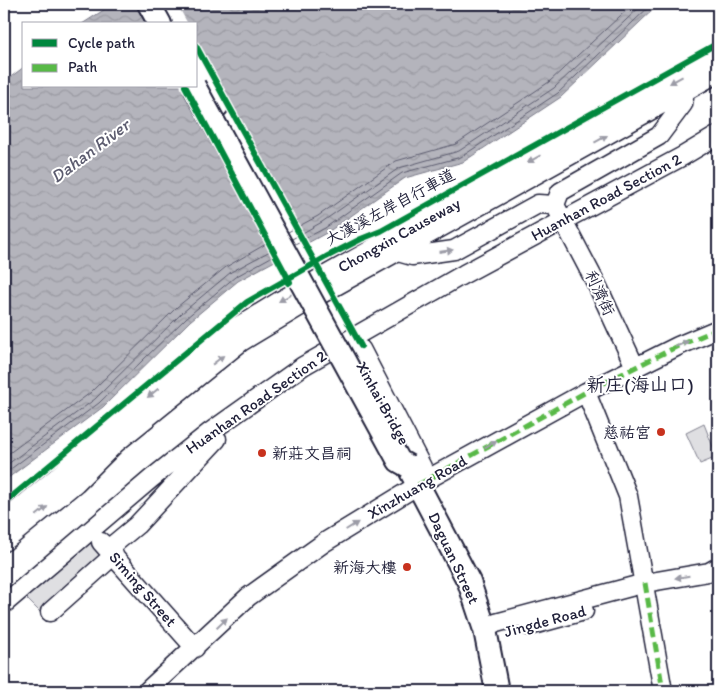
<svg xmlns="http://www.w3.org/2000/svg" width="722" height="695" font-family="Itim,'LXGW WenKai TC',sans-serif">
<defs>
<pattern id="water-waves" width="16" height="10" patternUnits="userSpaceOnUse" patternTransform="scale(1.25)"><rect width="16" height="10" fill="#b4b4bc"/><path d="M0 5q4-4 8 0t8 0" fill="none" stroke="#9a9aa2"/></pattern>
</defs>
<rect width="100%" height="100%" fill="#fff"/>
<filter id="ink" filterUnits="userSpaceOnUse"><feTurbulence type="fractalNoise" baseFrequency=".02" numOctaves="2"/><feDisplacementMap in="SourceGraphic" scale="10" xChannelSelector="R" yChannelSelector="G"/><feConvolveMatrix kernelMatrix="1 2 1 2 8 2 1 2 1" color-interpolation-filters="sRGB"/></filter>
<g filter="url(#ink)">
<path fill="#dfdfe2" stroke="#80808e" d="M704,424L717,457L700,464L686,433Z
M91,536L109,556L48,620L22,594Z"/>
<path fill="url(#water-waves)" stroke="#7a7a88" d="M113,4H659L561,97L463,162L405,178L328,232L238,281L190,321L103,407L4,481V82L24,67V86H196V24H82Z"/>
<path fill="#fff" d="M139,4H177L188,24H150Z
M196,39L309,245L279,262L196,86Z"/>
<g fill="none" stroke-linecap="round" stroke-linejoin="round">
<path stroke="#5c5c6f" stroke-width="1" d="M288,232L318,216L396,161L456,144L549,82L633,4
M292,239L322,222L399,168L459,151L554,88L643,4
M295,244L325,228L402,173L461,157L558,93L652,4
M4,457L90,393L177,307L226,267L266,244
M4,467L95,399L182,313L231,272L270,251
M4,474L99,403L186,318L235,277L273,256"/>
<g stroke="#22223b" stroke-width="21">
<path id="minor" d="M555,205L598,287L635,367
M555,205L560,192L659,136L683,104L685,92
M398,252L412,256L454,250L538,204L555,205
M361,349L422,467L418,485
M586,392L628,496L663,691
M4,521L57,477L106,432L195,358L232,330L281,300L718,56
M4,542L76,483L116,443L241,342L309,301L718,73
M101,542L195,648
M108,549L137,525L217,439L212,434
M4,604L152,478L210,432L303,366L464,274L683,156L718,135
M50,612L114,555
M529,626L584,611
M485,630L496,623L645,583L709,572L718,567
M147,691L248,597L325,542L428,479L586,392L678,346L718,329"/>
</g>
<g stroke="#22223b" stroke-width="26">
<path id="major" d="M149,4L160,24
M196,68L217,106
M408,466L469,582L485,630L497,691"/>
</g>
<use href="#minor" stroke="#fff" stroke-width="18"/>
<use href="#major" stroke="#fff" stroke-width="22"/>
<g stroke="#22223b" stroke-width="26" stroke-linecap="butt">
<path id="major-bridge" d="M194,86L399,461L408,466"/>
</g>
<use href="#major-bridge" stroke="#fff" stroke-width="22"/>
<path stroke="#58b947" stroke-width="5" stroke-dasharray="10 5" stroke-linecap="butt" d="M418,485L586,392L678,346L718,329
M645,583L663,691"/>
<g stroke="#fff" stroke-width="9">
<path id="cycleway" d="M196,46L361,346
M185,86L290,282L288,283
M4,503L247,302L326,257L361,239L381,231L718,43"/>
</g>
<use href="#cycleway" stroke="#00873e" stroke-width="6"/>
</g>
<defs><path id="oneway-solid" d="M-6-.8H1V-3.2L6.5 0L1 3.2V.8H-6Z" transform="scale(1.25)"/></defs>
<g fill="#9c9ca7">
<use href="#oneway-solid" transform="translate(676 80) rotate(151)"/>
<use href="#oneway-solid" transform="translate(601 139) rotate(-29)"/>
<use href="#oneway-solid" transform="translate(534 159) rotate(151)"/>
<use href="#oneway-solid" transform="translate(446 251) rotate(-8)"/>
<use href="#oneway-solid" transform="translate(285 298) rotate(150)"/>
<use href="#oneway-solid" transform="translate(682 344) rotate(-23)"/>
<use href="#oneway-solid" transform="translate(218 360) rotate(-38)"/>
<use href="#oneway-solid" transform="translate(153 393) rotate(141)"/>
<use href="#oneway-solid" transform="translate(491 444) rotate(-29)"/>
<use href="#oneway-solid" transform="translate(42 511) rotate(-39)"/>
<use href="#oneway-solid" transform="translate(352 526) rotate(-32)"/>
<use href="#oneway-solid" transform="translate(682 577) rotate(171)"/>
<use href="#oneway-solid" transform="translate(222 623) rotate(-44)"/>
</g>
</g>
<g fill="#c8321e" stroke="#fff" stroke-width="2">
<circle cx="661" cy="432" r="5"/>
<circle cx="262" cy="453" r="5"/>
<circle cx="407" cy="567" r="5"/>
</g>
<g text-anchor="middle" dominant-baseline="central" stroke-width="4" stroke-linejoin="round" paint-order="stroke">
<g font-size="16" fill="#22223b" stroke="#fff">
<text transform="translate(606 197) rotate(-28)">Huanhan Road Section 2</text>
<text transform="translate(390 207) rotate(-28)">大漢溪左岸自行車道</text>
<text transform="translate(399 235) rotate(-29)">Chongxin Causeway</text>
<text transform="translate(600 293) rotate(65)">利濟街</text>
<text transform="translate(256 402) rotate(-35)">Huanhan Road Section 2</text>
<text transform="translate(383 403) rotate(61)">Xinhai Bridge</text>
<text transform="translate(417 487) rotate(-30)">Xinzhuang Road</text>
<text transform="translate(454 558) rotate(65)">Daguan Street</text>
<text transform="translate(143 589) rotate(49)">Siming Street</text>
<text transform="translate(545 621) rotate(-15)">Jingde Road</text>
</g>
<g font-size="16" fill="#22223b" stroke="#fff" text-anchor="end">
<text x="651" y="432">慈祐宮</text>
<text x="272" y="453" text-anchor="start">新莊文昌祠</text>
<text x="397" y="567">新海大樓</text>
</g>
<g font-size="18" font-style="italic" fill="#5c5c6f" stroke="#fff">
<text transform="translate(90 151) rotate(-37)">Dahan River</text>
</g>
<g font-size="19" fill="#22223b" stroke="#fff">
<text x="640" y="384">新庄(海山口)</text>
</g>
</g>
<rect width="722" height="695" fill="none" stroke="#fff" stroke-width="20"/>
<rect x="10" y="10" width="702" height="675" fill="none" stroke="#22223b" stroke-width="2" filter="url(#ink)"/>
<rect x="22" y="22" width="175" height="65" fill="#ffffff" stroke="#a7a7b1"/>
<rect x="32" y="39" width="25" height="8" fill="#00873e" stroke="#a7a7b1"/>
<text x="68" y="48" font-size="15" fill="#22223b">Cycle path</text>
<rect x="32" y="64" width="25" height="8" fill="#58b947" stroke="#a7a7b1"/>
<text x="68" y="72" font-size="15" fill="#22223b">Path</text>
</svg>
